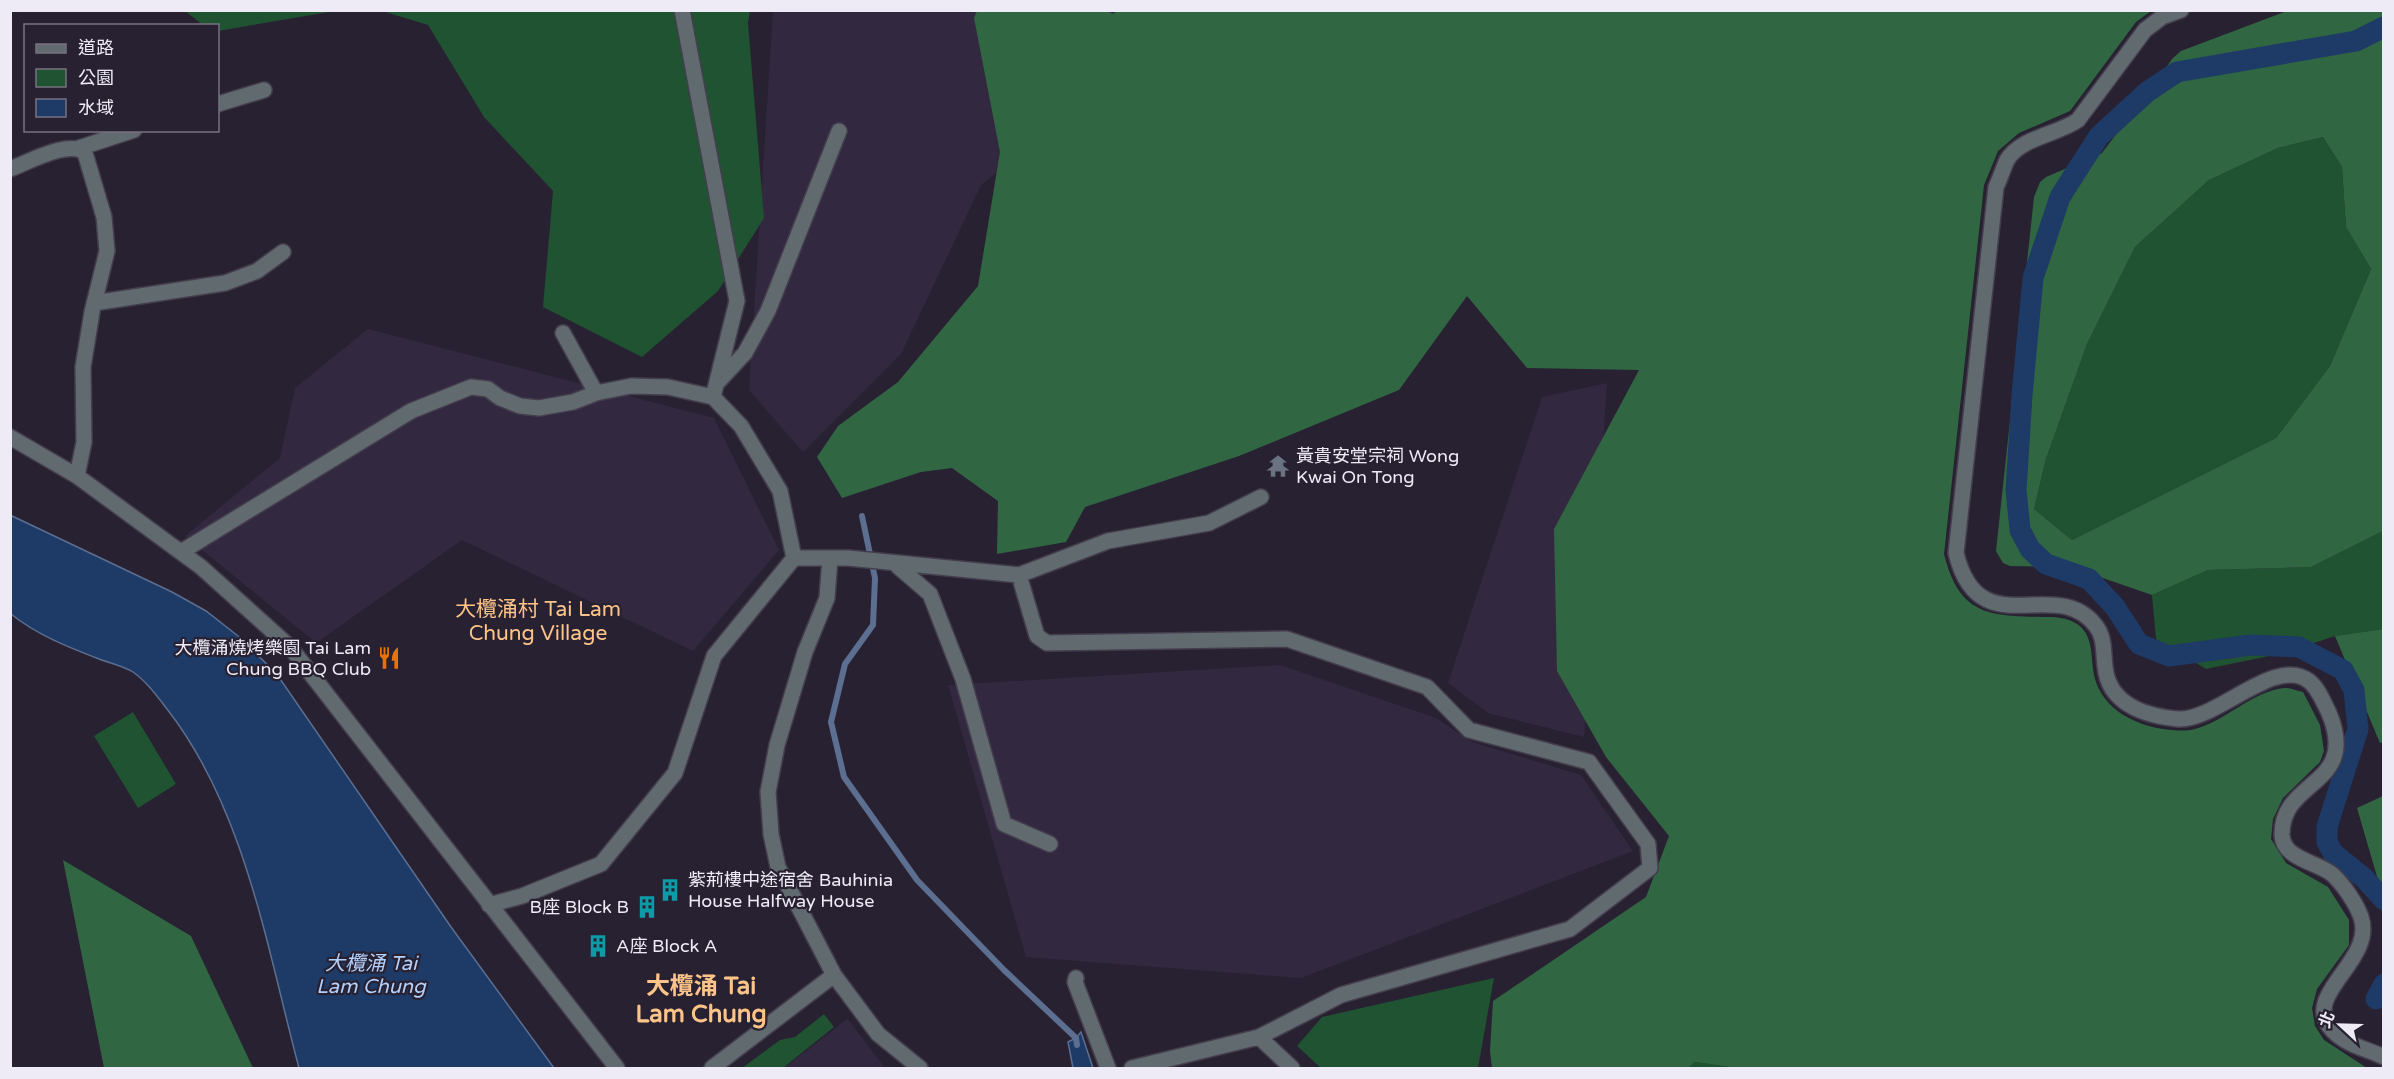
<svg xmlns="http://www.w3.org/2000/svg" width="2394" height="1079" font-family="'Varela Round','Noto Sans TC',sans-serif">
<rect width="100%" height="100%" fill="#282132"/>
<path fill="#322940" d="M773,11H1200L981,185L901,354L803,452L749,390Z
M368,329L714,418L779,550L693,651L462,540L316,643L185,536L280,458L295,388Z
M1607,383L1584,737L1488,713L1448,683L1542,397Z
M1280,665L1436,718L1472,742L1581,775L1633,851L1301,978L1026,957L948,685Z
M847,1018L885,1068H784L847,1019Z"/>
<path fill="#1f5331" d="M185,11H335L218,31V26L203,25Z
M382,11H750L748,23L764,218L718,291L642,357L543,307L553,191L484,117L428,25Z
M2323,137L2342,167L2346,227L2371,269L2330,366L2276,438L2072,540L2034,509L2046,459L2087,344L2135,247L2209,180L2278,148Z
M2383,531V629L2335,636L2284,653L2206,669L2156,639L2152,595L2208,570L2311,567Z
M133,712L176,784L138,808L94,736Z
M1494,978L1478,1068H1321L1297,1046L1322,1017Z
M824,1014L834,1027L783,1068H742L780,1040L795,1037Z
M1695,1062L1737,1068H1688Z"/>
<path fill="#306742" fill-rule="evenodd" d="M1105,10L1113,14L1118,10L2151,11L2136,22L2070,111L2019,133L1998,151L1984,185L1944,554C1959,614 1987,616 2042,617C2054,617 2067,617 2077,624C2092,634 2091,652 2093,669C2097,705 2130,724 2163,729C2171,730 2186,732 2195,729C2226,721 2252,691 2285,688C2291,688 2297,691 2303,692L2320,725L2324,751L2320,762L2283,798L2273,819L2271,839L2286,863L2328,887L2349,920V945L2317,989L2312,1008L2315,1026L2324,1040L2367,1068H1737L1695,1062L1688,1068H1492L1490,1051L1493,1001L1646,897L1669,836L1606,757L1557,671L1554,529L1639,370L1527,368L1467,296L1399,390L1239,456L1085,507L1066,542L997,554L998,501L952,468L921,472L842,498L817,457L838,426L898,382L978,286L1000,152L974,18L977,11Z
M2287,11H2383V531L2311,567L2208,570L2152,595L2071,567L2010,566L2003,563L1996,551L2034,197L2040,182L2046,177L2102,153L2173,58L2181,51ZM2323,137L2342,167L2346,227L2371,269L2330,366L2276,438L2072,540L2034,509L2046,459L2087,344L2135,247L2209,180L2278,148Z
M2383,629L2384,742L2380,743L2335,636Z
M2383,796V897L2357,808Z
M63,860L191,936L253,1068H104Z"/>
<path fill="#1e3a66" stroke="#5c6f91" stroke-width="1.5" d="M10,515L172,592L206,611L238,636L276,673L451,927L554,1068H299C267,948 245,809 167,709C157,696 146,681 133,672C124,666 110,663 99,659C68,647 37,635 11,614Z
M1081,1032L1093,1068H1073L1068,1042L1076,1038Z"/>
<g fill="none" stroke-linecap="round" stroke-linejoin="round">
<path stroke="#5c6f91" stroke-width="6" d="M862,516L875,578L873,625L845,664L831,722L844,777L917,880L1004,970L1076,1038L1077,1045"/>
<path stroke="#1e3a66" stroke-width="21" d="M2384,27L2356,41L2177,72L2147,92L2099,136L2060,197L2033,278L2022,395L2016,490L2020,530L2030,549L2046,564L2089,579L2115,607L2139,644L2169,656L2251,645L2299,647L2343,670L2354,690L2358,729L2327,827V842L2333,853L2365,879L2384,900
M2376,999L2384,984"/>
<g stroke="#443d4d" stroke-width="18">
<path id="minor" d="M682,10L737,301L713,397L741,426L780,491L794,558
M2181,10L2162,17L2145,30L2078,120C2057,135 2021,137 2007,160C2003,169 2000,179 1996,187L1956,553C1979,648 2056,573 2096,626C2105,638 2103,651 2105,666C2108,704 2145,716 2178,719C2217,721 2275,655 2309,681C2318,688 2324,703 2329,713C2360,787 2281,778 2282,835C2283,859 2317,862 2332,874C2343,884 2356,903 2361,917C2376,962 2298,995 2333,1031C2346,1045 2367,1049 2384,1057
M218,104L264,90
M79,148L134,130
M10,169C29,162 70,139 85,153L104,217L107,251L92,312L83,367L84,442L77,476
M94,303L225,283L257,271L283,252
M563,333L596,393
M717,383L745,353L768,311L839,131
M10,437L77,476L201,567L290,647L617,1068
M181,552L411,411L471,387L488,389L500,398L520,406L539,408L573,402L596,393L631,386L668,387L713,397
M830,558L827,598L805,652L777,745L768,792L771,834L778,867L834,975L878,1034L920,1068
M894,563L930,594L963,679L1004,824L1050,844
M1019,575L1037,636L1047,643L1287,639L1427,687L1469,730L1589,762L1648,844L1650,868L1570,929L1341,995L1259,1037L1132,1068
M489,905L522,896L601,864L675,773L714,656L794,558H848L1019,575L1108,541L1209,523L1261,497
M1076,978L1075,982L1108,1068
M1259,1037L1292,1068
M712,1068L834,975"/>
</g>
<use href="#minor" stroke="#616a6f" stroke-width="15"/>
</g>
<defs>
<g id="temple-bare" transform="scale(1.8)"><path d="M0-6L5-2H3V0L6.5 2.5H4V6H1.5V3h-3V6H-4V2.5H-6.5L-3 0V-2H-5Z" fill="#6b7280" stroke="#282132" stroke-width="2.5" paint-order="stroke"/></g>
<g id="restaurant-bare" transform="scale(1.8)"><path d="M-5-6h1v4h1v-4h1v4h1v-4h1v5L-1.5 .5V6h-2V.5L-5-1ZM5-6V6H3V1.5H1.5Q1.5-4 5-6Z" fill="#e8710a" stroke="#282132" stroke-width="2.5" paint-order="stroke"/></g>
<g id="building-bare" transform="scale(1.8)"><path d="M-4-6H4V6H1V3H-1V6H-4ZM-2.5-4.3h1.7v1.8h-1.7ZM.8-4.3h1.7v1.8H.8ZM-2.5-1h1.7V.8h-1.7ZM.8-1h1.7V.8H.8Z" fill="#0f9aa8" stroke="#282132" stroke-width="2.5" paint-order="stroke"/></g>
</defs>
<g fill-rule="evenodd">
<use href="#temple-bare" x="1278" y="466"/>
<use href="#restaurant-bare" x="389" y="658"/>
<use href="#building-bare" x="670" y="890"/>
<use href="#building-bare" x="647" y="907"/>
<use href="#building-bare" x="598" y="946"/>
</g>
<g text-anchor="middle" dominant-baseline="central" stroke-width="4.5" stroke-linejoin="round" paint-order="stroke">
<g font-size="18" fill="#eeeaf6" stroke="#282132" text-anchor="start">
<text x="1296" y="456">黃貴安堂宗祠 Wong<tspan x="1296" dy="21">Kwai On Tong</tspan></text>
<text x="371" y="648" text-anchor="end">大欖涌燒烤樂園 Tai Lam<tspan x="371" dy="21">Chung BBQ Club</tspan></text>
<text x="688" y="880">紫荊樓中途宿舍 Bauhinia<tspan x="688" dy="21">House Halfway House</tspan></text>
<text x="629" y="907" text-anchor="end">B座 Block B</text>
<text x="616" y="946">A座 Block A</text>
</g>
<g font-size="20" font-style="italic" fill="#b3cffb" stroke="#282132">
<text x="371" y="964">大欖涌 Tai<tspan x="371" dy="23">Lam Chung</tspan></text>
</g>
<g font-size="21" fill="#fdc489" stroke="#282132">
<text x="538" y="609">大欖涌村 Tai Lam<tspan x="538" dy="24">Chung Village</tspan></text>
</g>
<g font-size="24" font-weight="bold" fill="#fdc489" stroke="#282132">
<text x="701" y="986">大欖涌 Tai<tspan x="701" dy="28">Lam Chung</tspan></text>
</g>
</g>
<rect width="2394" height="1079" fill="none" stroke="#eeeaf6" stroke-width="24"/>
<rect x="24" y="24" width="195" height="108" fill="#282132" stroke="#777180" stroke-width="1.5"/>
<rect x="36" y="44" width="30" height="9" fill="#616a6f" stroke="#777180" stroke-width="1.5"/>
<text x="78" y="54" font-size="18" fill="#eeeaf6">道路</text>
<rect x="36" y="69" width="30" height="18" fill="#1f5331" stroke="#777180" stroke-width="1.5"/>
<text x="78" y="84" font-size="18" fill="#eeeaf6">公園</text>
<rect x="36" y="99" width="30" height="18" fill="#1e3a66" stroke="#777180" stroke-width="1.5"/>
<text x="78" y="114" font-size="18" fill="#eeeaf6">水域</text>
<g transform="translate(2340 1025) rotate(292)" stroke="#282132" stroke-width="4.5" paint-order="stroke">
<path d="M0-4.5L10 22L0 15L-10 22Z" fill="#eeeaf6"/>
<text y="-9" font-size="16" font-weight="bold" text-anchor="middle" fill="#eeeaf6">北</text>
</g>
</svg>
